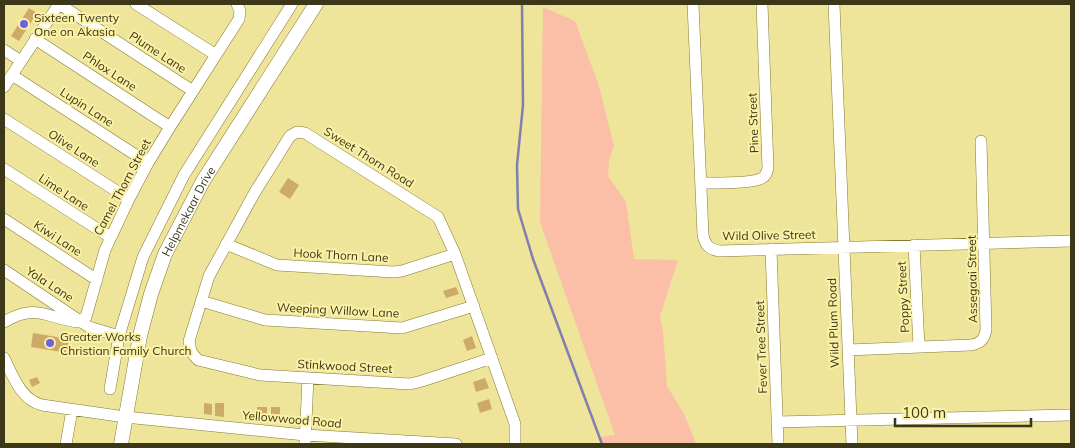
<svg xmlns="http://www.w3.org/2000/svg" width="1075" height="448" font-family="Mulish,sans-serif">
<rect width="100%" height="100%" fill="#eee49a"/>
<path fill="#fbbfa8" d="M543,7L575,21L599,86L614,146L609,160L608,176L626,202L634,259L678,260L660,316L663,331L667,386L684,414L696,444H601L599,437L615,435L540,222Z"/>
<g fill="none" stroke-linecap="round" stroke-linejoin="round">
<path stroke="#8080af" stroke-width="2.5" d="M522,4L523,105L517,165L518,209L533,259L602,444"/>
</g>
<path fill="#ceaa67" d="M29,8L37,13L19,41L11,36Z
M288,178L299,185L290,199L279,192Z
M456,287L459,294L446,298L443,291Z
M33,333L69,339L67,353L31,347Z
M472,336L476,348L467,351L463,340Z
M37,377L40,383L32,387L29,380Z
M485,378L489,388L476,392L473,382Z
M489,399L492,409L480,413L477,403Z
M204,403L212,404V415L204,414Z
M215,403H224V417L215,416Z
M257,407H267V418H257Z
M271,407H280V417H271Z"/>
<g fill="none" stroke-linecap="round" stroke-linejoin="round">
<g stroke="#847a31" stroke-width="12">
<path id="minor" d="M59,4L193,91
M136,4L216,55
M693,4L703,235C705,245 709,249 719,251L1071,241
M834,4L852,444
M35,39L170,127
M4,50L21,61
M12,75L148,163
M4,87L59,4
M4,119L129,199
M4,169L110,237
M701,183C713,183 753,184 762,178C766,176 767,172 768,168L762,4
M4,219L97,280
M226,244L277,265L393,272L402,271L455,254
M914,245L919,347
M771,249L778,444
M4,270L89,327L119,336
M201,301L265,320L402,328L474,306
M4,322C37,303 46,318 78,322L86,317L105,250L129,199L148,163L170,127L239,19L240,11L237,4
M848,350L970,345C980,344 984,340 986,330L981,141
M4,358C13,376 21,400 42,405L125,417L305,435L456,444
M492,358L422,381L410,384L260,375L198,360L191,352L189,341L209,276L255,192L290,136L297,132L305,133L438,217L455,254L515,424V444
M110,389L119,336L143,257L184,175L292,4
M777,422L1071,415
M66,444L72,410
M305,444L308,378"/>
</g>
<g stroke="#847a31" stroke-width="15">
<g id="tertiary">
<path id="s1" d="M121,444L140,336L151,294L165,254L203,181L316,4"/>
</g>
</g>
<use href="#minor" stroke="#fff" stroke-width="11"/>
<use href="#tertiary" stroke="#fff" stroke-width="14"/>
</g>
<g fill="#6b63dd" stroke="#fbf1a7" stroke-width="2">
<circle cx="24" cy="24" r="5"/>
<circle cx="50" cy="343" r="5"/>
</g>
<g text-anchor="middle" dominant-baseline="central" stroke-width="4" stroke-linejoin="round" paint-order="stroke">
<g font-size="12" fill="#3b3718" stroke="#fbf1a7" text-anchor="start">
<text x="34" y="17">Sixteen Twenty<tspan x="34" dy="14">One on Akasia</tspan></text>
<text x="60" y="336">Greater Works<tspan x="60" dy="14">Christian Family Church</tspan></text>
</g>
<g font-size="12" fill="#3b3718" stroke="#fbf1a7">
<text transform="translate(158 52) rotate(33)">Plume Lane</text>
<text transform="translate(110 71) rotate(33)">Phlox Lane</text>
<text transform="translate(87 107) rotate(33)">Lupin Lane</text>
<text transform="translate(753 123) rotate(-92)">Pine Street</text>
<text transform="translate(74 148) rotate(33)">Olive Lane</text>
<text transform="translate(369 157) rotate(32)">Sweet Thorn Road</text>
<text transform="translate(122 187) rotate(-62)">Camel Thorn Street</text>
<text transform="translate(64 192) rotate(33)">Lime Lane</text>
<text stroke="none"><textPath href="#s1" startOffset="244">Helpmekaar Drive</textPath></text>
<text transform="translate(769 235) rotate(-1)">Wild Olive Street</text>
<text transform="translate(58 238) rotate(33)">Kiwi Lane</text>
<text transform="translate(341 255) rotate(3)">Hook Thorn Lane</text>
<text transform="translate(972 279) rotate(-91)">Assegaai Street</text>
<text transform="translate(50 284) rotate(33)">Yola Lane</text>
<text transform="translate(903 297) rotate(-93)">Poppy Street</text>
<text transform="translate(338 310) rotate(3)">Weeping Willow Lane</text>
<text transform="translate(833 323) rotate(-92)">Wild Plum Road</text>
<text transform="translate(761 347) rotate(-92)">Fever Tree Street</text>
<text transform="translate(345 366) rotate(3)">Stinkwood Street</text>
<text transform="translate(292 419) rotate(5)">Yellowwood Road</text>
</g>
</g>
<rect width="1075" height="448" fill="none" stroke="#3b3718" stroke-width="10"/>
<path d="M895 418v8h136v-8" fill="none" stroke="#3b3718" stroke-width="2.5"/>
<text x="902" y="418" font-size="15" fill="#3b3718" stroke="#fbf1a7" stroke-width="4" paint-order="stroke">100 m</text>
</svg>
